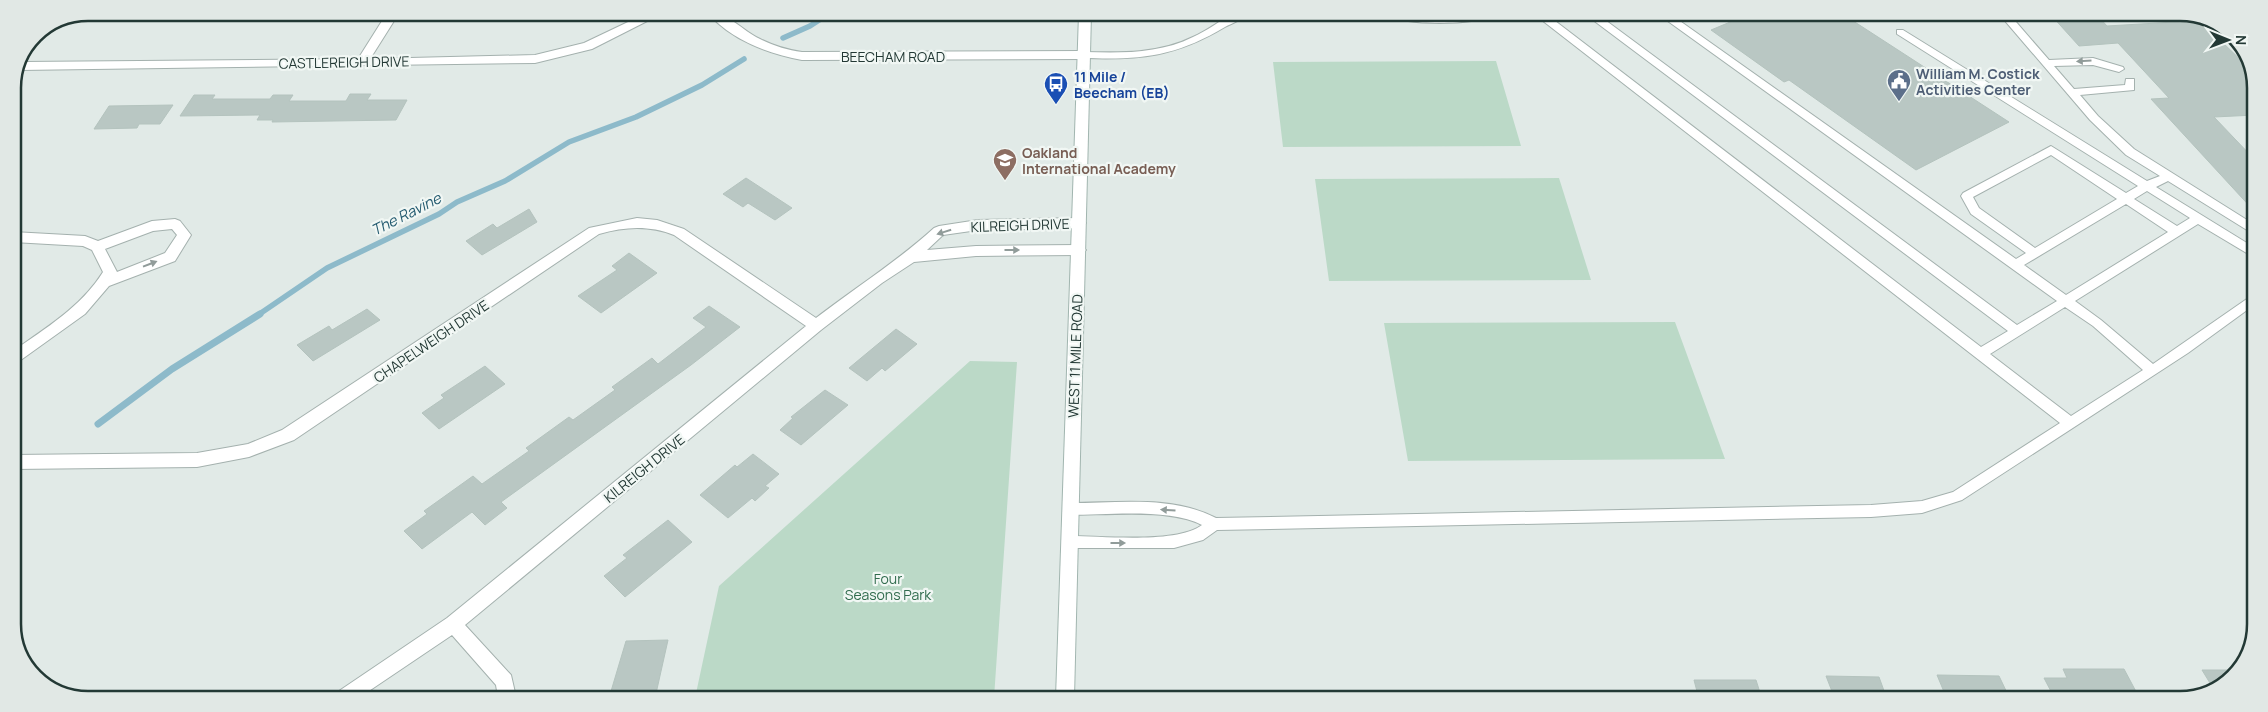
<svg xmlns="http://www.w3.org/2000/svg" width="2268" height="712" font-family="Manrope,sans-serif">
<rect width="100%" height="100%" fill="#e1eae7"/>
<path fill="#bbd9c7" d="M1496,61L1521,146L1283,147L1273,62Z
M1559,178L1591,280L1329,281L1315,179Z
M1675,322L1725,459L1408,461L1384,323Z
M970,361L1017,362L994,698H695L719,586Z"/>
<g fill="none" stroke-linecap="round" stroke-linejoin="round">
<path stroke="#8dbaca" stroke-width="5.5" d="M783,38L810,26L830,13
M258,315L327,268L439,214L457,202L505,181L569,142L636,117L702,85L744,59"/>
<path stroke="#8dbaca" stroke-width="7" d="M98,424L172,369L260,314"/>
</g>
<path fill="#b9c7c3" stroke="#b4c3be" d="M1747,15H1844L2009,122L1916,170L1789,80L1784,82L1711,30Z
M2051,15H2097L2107,26L2208,20L2234,37L2218,38L2250,69L2255,83V115L2214,117L2255,160V212L2151,99L2169,98L2118,43L2079,46Z
M350,94H371L367,100H407L396,120L272,122L273,120H257L260,115L180,116L194,95H215L212,99H270L273,95H293L289,101H346Z
M173,105L160,124H139L137,128L94,129L109,106Z
M746,178L792,208L775,220L748,203L743,207L723,194Z
M529,209L537,222L482,255L466,241L493,224L497,228Z
M629,253L657,273L601,313L578,296L617,270L612,266Z
M709,306L740,327L691,365L501,502L507,508L485,525L472,512L422,549L404,531L427,514L424,511L473,476L482,484L529,451L526,448L569,417L573,420L615,390L612,387L652,358L658,364L706,327L693,318Z
M367,309L380,320L313,361L297,345L329,326L332,330Z
M896,329L917,344L885,371L882,368L867,381L849,368Z
M485,366L505,384L439,429L422,413L444,398L441,395Z
M825,390L848,405L801,445L780,430L793,418L791,417Z
M753,454L779,474L765,486L769,488L755,501L752,498L728,518L700,495L735,465L737,467Z
M668,520L692,542L625,597L604,576L627,558L623,555Z
M668,640L655,698H609L626,641Z
M2063,669H2124L2140,699H2055L2044,678H2067Z
M2202,670H2235L2226,684L2213,688Z
M1937,675L1999,676L2010,699H1947Z
M1826,676L1879,677L1887,699H1835Z
M1694,680H1756L1762,699H1699Z"/>
<g fill="none" stroke-linecap="round" stroke-linejoin="round">
<g stroke="#a4b1ae" stroke-width="2">
<path id="lane" d="M1233,14H1248C1242,20 1232,23 1225,27C1175,57 1140,60 1084,58L1079,55L1084,52C1121,53 1159,54 1193,37C1207,31 1219,21 1233,14Z
M1385,14L1440,17L1495,14C1479,26 1400,26 1385,14Z
M1534,14H1546L1981,347L2008,331L1585,14H1597L2017,325L2057,301L1658,14H1670L2016,259L2026,253L1971,214L1961,196L1963,193L2051,146L2126,193L2138,186L1897,34V30H1903L2147,181L2160,176L2126,155L2090,120L2000,15H2010L2049,60L2093,58L2123,67L2124,69L2119,72L2093,65L2054,66L2074,89L2125,85L2126,79H2134V90L2080,95L2098,116L2134,149L2255,225V235L2168,181L2156,187L2255,248V258L2198,224L2075,301L2101,320L2153,364L2254,294V305L2188,353L1962,500L1922,513L1871,517L1217,530L1203,540L1174,548H1070L1065,546L1063,542L1065,538L1070,536C1103,536 1177,544 1202,525C1170,508 1107,515 1070,515L1065,513L1063,509L1065,505L1070,503C1118,503 1172,495 1216,518L1871,505L1922,501L1953,492L2060,423ZM2051,155L2117,199L2035,248L1979,208L1973,197ZM2147,191L2190,218L2177,226L2134,199ZM2126,204L2168,232L2066,295L2024,265ZM2065,307L2093,326L2143,370L2071,416L1990,354Z"/>
</g>
<g stroke="#a4b1ae" stroke-width="2">
<path id="street" d="M387,13H399L370,59L535,55L584,43L647,13H663L592,49L535,63L20,70L23,62L358,59Z
M708,13C730,13 741,30 760,39C774,46 787,50 802,52L1084,51L1090,55L1084,59L802,60C769,54 731,40 708,13Z
M637,218L657,220L684,229L816,318C855,288 898,261 934,228L939,226L978,220L1079,218L1086,223L1079,228L978,230L943,235L927,250L976,246L1079,245L1086,250L1079,255L976,256L914,262L882,283L821,330L465,625L511,675L516,697H498L496,685L452,635L360,697H336L339,691L447,618L806,326L674,235C648,225 625,227 599,234L294,440L249,457L197,467L13,469V455L197,453L248,444L282,430L589,228Z
M175,219L180,221L191,235L175,261L109,286L85,314L18,362L13,364V351C46,328 81,307 103,272L92,250L83,246L13,242V232L85,236L98,241L152,221ZM172,229L177,235L165,253L117,272L105,249L153,231Z"/>
</g>
<g stroke="#a1b5af" stroke-width="2">
<path id="secondary" d="M1079,14H1091L1074,698H1056Z"/>
</g>
<use href="#lane" fill="#fff" fill-rule="evenodd"/>
<use href="#street" fill="#fff" fill-rule="evenodd"/>
<use href="#secondary" fill="#fff" fill-rule="evenodd"/>
</g>
<defs><path id="oneway-solid" d="M-6-.8H1V-3.2L6.5 0L1 3.2V.8H-6Z" transform="scale(1.25)"/></defs>
<g fill="#919c9a">
<use href="#oneway-solid" transform="translate(2084 61) rotate(177)"/>
<use href="#oneway-solid" transform="translate(944 232) rotate(163)"/>
<use href="#oneway-solid" transform="translate(1012 250)"/>
<use href="#oneway-solid" transform="translate(150 264) rotate(-21)"/>
<use href="#oneway-solid" transform="translate(1168 510) rotate(-177)"/>
<use href="#oneway-solid" transform="translate(1118 543)"/>
</g>
<defs>
<g id="civic-pin" transform="scale(1.25)"><path d="M0 17L-7.5 6A9.5 9.5 0 1 1 7.5 6Z" fill="#5c6f8a" stroke="#f1f7f4"/><path d="M-.6-6.5H3V-4.5H.6V-3L4-1V1h2V6H-6V1h2V-1L-.6-3ZM-1.2 2.5V6h2.4V2.5Z" fill="#fff"/></g>
<g id="bus-pin" transform="scale(1.25)"><path d="M0 17L-7.5 6A9.5 9.5 0 1 1 7.5 6Z" fill="#1a4fb4" stroke="#f1f7f4"/><path d="M-5-6H5V4H4V6H2V4H-2V6H-4V4H-5ZM-3.5-4V0h7V-4ZM-3.5 1.2v1.5H-2V1.2ZM2 1.2v1.5H3.5V1.2Z" fill="#fff"/></g>
<g id="school-pin" transform="scale(1.25)"><path d="M0 17L-7.5 6A9.5 9.5 0 1 1 7.5 6Z" fill="#8d6e63" stroke="#f1f7f4"/><path d="M0-5L7-2L0 1L-7-2ZM-4 1L0 2.5L4 1V4Q0 6-4 4Z" fill="#fff"/></g>
</defs>
<g fill-rule="evenodd">
<use href="#civic-pin" x="1899" y="81"/>
<use href="#bus-pin" x="1056" y="84"/>
<use href="#school-pin" x="1005" y="160"/>
</g>
<g text-anchor="middle" dominant-baseline="central" stroke-width="4.5" stroke-linejoin="round" paint-order="stroke">
<g font-size="14" fill="#233935" stroke="#f1f7f4">
<text x="893" y="56">BEECHAM ROAD</text>
<text transform="translate(344 62) rotate(-1)">CASTLEREIGH DRIVE</text>
<text transform="translate(1020 225) rotate(-2)">KILREIGH DRIVE</text>
<text transform="translate(431 341) rotate(-34)">CHAPELWEIGH DRIVE</text>
<text transform="translate(1075 356) rotate(-88)">WEST 11 MILE ROAD</text>
<text transform="translate(644 468) rotate(-39)">KILREIGH DRIVE</text>
</g>
<g font-size="14" font-weight="bold" fill="#4e5e75" stroke="#f1f7f4" text-anchor="start">
<text x="1916" y="73">William M. Costick<tspan x="1916" dy="16">Activities Center</tspan></text>
</g>
<g font-size="14" font-weight="bold" fill="#164399" stroke="#f1f7f4" text-anchor="start">
<text x="1074" y="76">11 Mile /<tspan x="1074" dy="16">Beecham (EB)</tspan></text>
</g>
<g font-size="14" font-weight="bold" fill="#785e54" stroke="#f1f7f4" text-anchor="start">
<text x="1022" y="152">Oakland<tspan x="1022" dy="16">International Academy</tspan></text>
</g>
<g font-size="14" fill="#316c4e" stroke="#f1f7f4">
<text x="888" y="578">Four<tspan x="888" dy="16">Seasons Park</tspan></text>
</g>
<g font-size="15" font-style="italic" fill="#235a6f" stroke="#f1f7f4">
<text transform="translate(406 214) rotate(-27)">The Ravine</text>
</g>
</g>
<path d="M0 0H2268V712H0ZM88 21H2180A67 67 0 0 1 2247 88V624A67 67 0 0 1 2180 691H88A67 67 0 0 1 21 624V88A67 67 0 0 1 88 21Z" fill="#e1e8e5" fill-rule="evenodd"/>
<path fill="none" stroke="#233935" stroke-width="2.5" d="M88 21H2180A67 67 0 0 1 2247 88V624A67 67 0 0 1 2180 691H88A67 67 0 0 1 21 624V88A67 67 0 0 1 88 21Z"/>
<g transform="translate(2228 40) rotate(91)" stroke="#f1f7f4" stroke-width="4" paint-order="stroke">
<path d="M0-4L9 19L0 12L-9 19Z" fill="#233935"/>
<text y="-8" font-size="14" font-weight="bold" text-anchor="middle" fill="#233935">N</text>
</g>
</svg>
